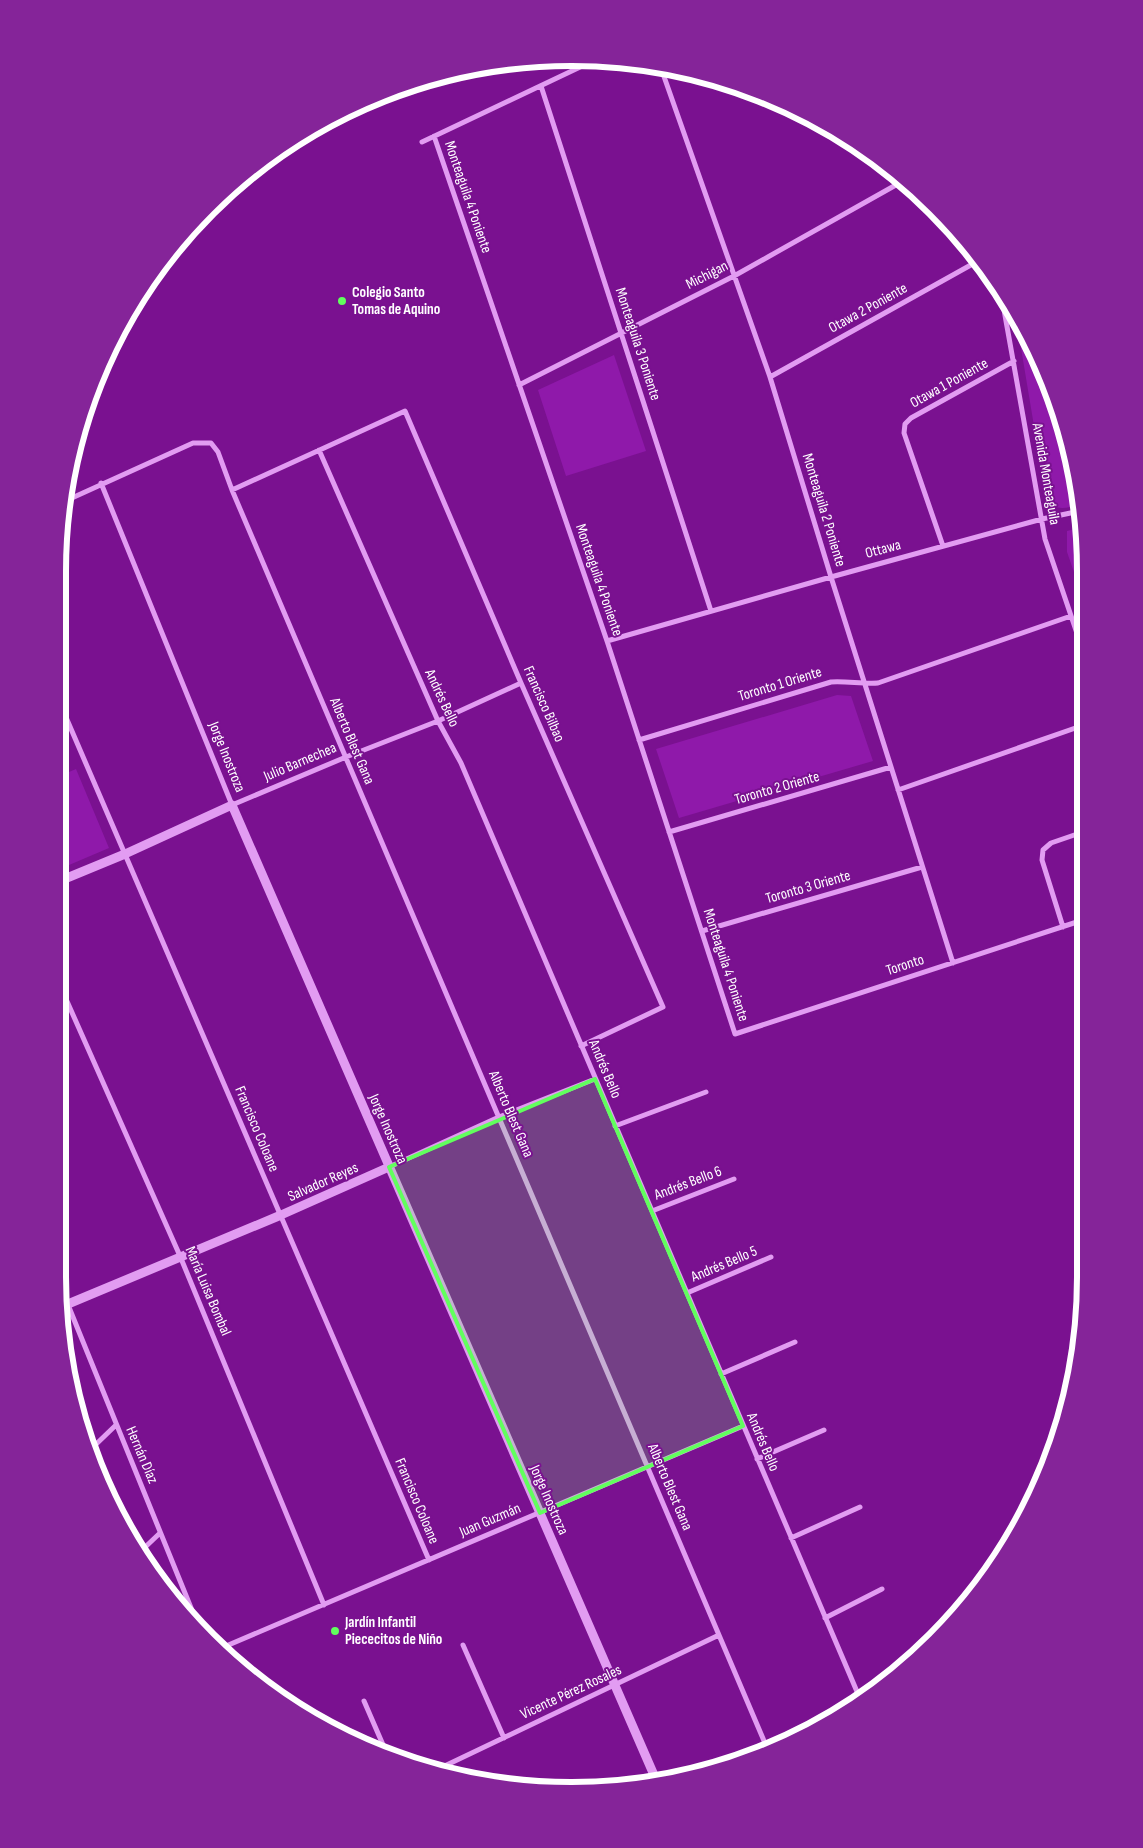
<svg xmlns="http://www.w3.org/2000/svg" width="1143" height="1848" font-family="'Sofia Sans Condensed',sans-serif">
<rect width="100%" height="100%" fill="#7a1190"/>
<path fill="#8f19aa" d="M1015,312L1068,438L1079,505C1066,508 1054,512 1046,498Z
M614,355L646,451L566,476L538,390Z
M1083,527L1084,538V601L1067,552V531Z
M837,695L851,696L873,761L679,818L656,749Z
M76,769L109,848L62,868V775Z"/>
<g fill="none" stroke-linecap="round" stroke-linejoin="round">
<path stroke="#e29cf2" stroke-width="5" d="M661,68L770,377L831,577L953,963
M541,86L711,611
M434,136L607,641L735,1034L1083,920
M422,142L597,59
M1001,293L1045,539L1084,654
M770,377L978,261
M519,385L734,276L903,181
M319,450L438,721L461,763L861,1701
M101,483L232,805L346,757L438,721L521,683
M232,490L405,411L521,683L663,1007L581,1046
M63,502L193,443H211L218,452L232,490L767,1748
M943,546L904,433L905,424L911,418L1014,361
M607,641L831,577L1042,519L1080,511
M62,708L429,1560
M639,740L831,682C847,681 862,684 878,683L1071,616
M898,790L1084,725
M669,832L891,767
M1063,927L1042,860L1043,850L1051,843L1083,832
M702,931L922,867
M62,990L180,1256L324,1605
M615,1126L706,1092
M389,1167L499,1117L595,1079
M652,1211L734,1179
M62,1290L200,1630
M687,1293L771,1257
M721,1374L795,1342
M89,1451L116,1425
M757,1459L824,1430
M791,1538L860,1507
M140,1552L160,1533
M825,1618L882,1589
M463,1645L504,1738
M219,1649L743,1426
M364,1701L387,1754
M434,1771L719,1635"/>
<path stroke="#e29cf2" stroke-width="9" d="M62,880L125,854L232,805L657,1782
M62,1310L68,1304L281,1215L389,1167"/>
</g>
<path fill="#61ff5d" fill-opacity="0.2" stroke="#61ff5d" stroke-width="4" stroke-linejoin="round" d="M595,1079L743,1426L540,1513L389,1167Z"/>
<g fill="#61ff5d" stroke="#7a1190" stroke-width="2">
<circle cx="342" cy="301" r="5"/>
<circle cx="335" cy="1631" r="5"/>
</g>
<g text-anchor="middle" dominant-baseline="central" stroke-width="4" stroke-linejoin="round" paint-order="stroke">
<g font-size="15" fill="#fff" stroke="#7a1190">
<text transform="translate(468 197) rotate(71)">Monteaguila 4 Poniente</text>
<text transform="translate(707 275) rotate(-27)">Michigan</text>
<text transform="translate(868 308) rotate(-29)">Otawa 2 Poniente</text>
<text transform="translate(638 344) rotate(72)">Monteaguila 3 Poniente</text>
<text transform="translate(949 383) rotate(-29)">Otawa 1 Poniente</text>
<text transform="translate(1046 474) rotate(80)">Avenida Monteaguila</text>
<text transform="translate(824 510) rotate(73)">Monteaguila 2 Poniente</text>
<text transform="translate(883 549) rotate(-15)">Ottawa</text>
<text transform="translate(599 580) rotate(71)">Monteaguila 4 Poniente</text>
<text transform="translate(780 684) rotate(-17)">Toronto 1 Oriente</text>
<text transform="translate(442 698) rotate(65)">Andrés Bello</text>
<text transform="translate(544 704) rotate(66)">Francisco Bilbao</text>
<text transform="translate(352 741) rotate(67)">Alberto Blest Gana</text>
<text transform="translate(227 757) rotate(68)">Jorge Inostroza</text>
<text transform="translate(300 762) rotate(-23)">Julio Barnechea</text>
<text transform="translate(777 788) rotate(-16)">Toronto 2 Oriente</text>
<text transform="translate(808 887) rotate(-16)">Toronto 3 Oriente</text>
<text transform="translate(726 965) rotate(72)">Monteaguila 4 Poniente</text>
<text transform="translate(905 965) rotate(-18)">Toronto</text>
<text transform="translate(605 1069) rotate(67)">Andrés Bello</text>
<text transform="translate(511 1114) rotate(67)">Alberto Blest Gana</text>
<text transform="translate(257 1129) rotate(67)">Francisco Coloane</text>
<text transform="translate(388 1129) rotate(66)">Jorge Inostroza</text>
<text transform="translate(323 1182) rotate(-24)">Salvador Reyes</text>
<text transform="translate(688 1183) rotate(-21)">Andrés Bello 6</text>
<text transform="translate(724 1264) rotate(-23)">Andrés Bello 5</text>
<text transform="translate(208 1291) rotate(67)">María Luisa Bombal</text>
<text transform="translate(763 1442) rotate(67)">Andrés Bello</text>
<text transform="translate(142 1455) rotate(67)">Hernán Díaz</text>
<text transform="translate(670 1487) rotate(67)">Alberto Blest Gana</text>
<text transform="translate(549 1500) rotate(66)">Jorge Inostroza</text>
<text transform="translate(417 1501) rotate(67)">Francisco Coloane</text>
<text transform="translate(490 1520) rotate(-23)">Juan Guzmán</text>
<text transform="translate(571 1692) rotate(-25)">Vicente Pérez Rosales</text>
</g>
<g font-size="15" font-weight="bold" fill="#fff" stroke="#7a1190" text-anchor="start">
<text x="352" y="292">Colegio Santo<tspan x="352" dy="17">Tomas de Aquino</tspan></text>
<text x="345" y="1622">Jardín Infantil<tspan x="345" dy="17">Piececitos de Niño</tspan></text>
</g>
</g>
<path d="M0 0H1143V1848H0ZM571 66H572A505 505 0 0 1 1077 571V1277A505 505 0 0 1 572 1782H571A505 505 0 0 1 66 1277V571A505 505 0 0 1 571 66Z" fill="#852499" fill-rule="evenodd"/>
<path fill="none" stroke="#fff" stroke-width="6" d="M571 66H572A505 505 0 0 1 1077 571V1277A505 505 0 0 1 572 1782H571A505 505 0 0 1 66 1277V571A505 505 0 0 1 571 66Z"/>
</svg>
